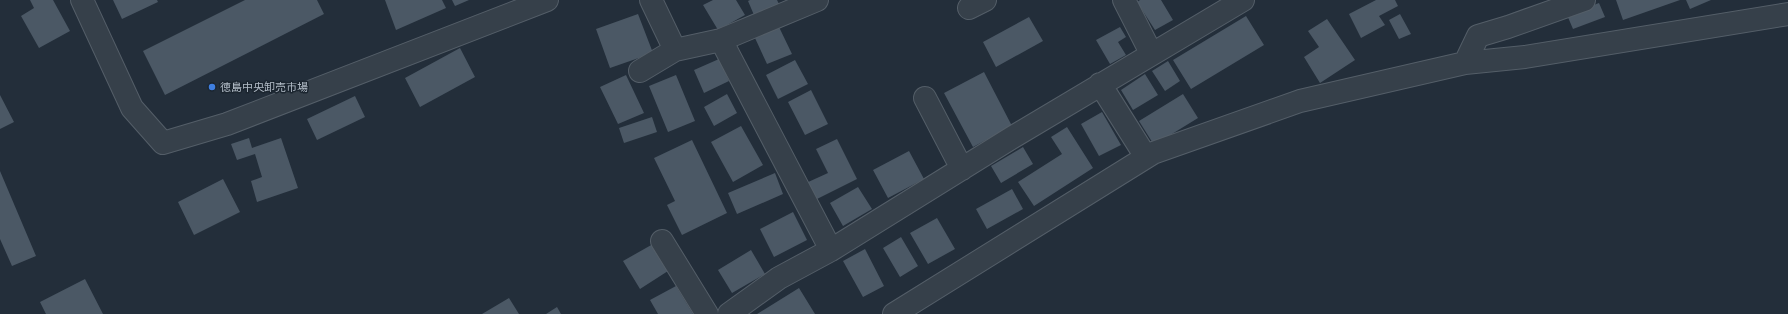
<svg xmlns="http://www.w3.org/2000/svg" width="1788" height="314" font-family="Rubik,'Noto Sans JP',sans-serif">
<rect width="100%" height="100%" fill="#232e3a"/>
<path fill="#4b5865" d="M30,0H53L70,31L39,48L21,16L34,8Z
M113,0H157L158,2L122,19Z
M245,0H317L324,14L165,95L143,51Z
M385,0H442L446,8L396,30Z
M452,0H469L455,6Z
M713,0H736L745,15L718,30L703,5Z
M750,0H777L779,4L754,15L748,1Z
M1140,0H1161L1173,20L1155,30L1137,2Z
M1376,0H1395L1398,6L1379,16L1385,25L1361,38L1349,14Z
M1616,0H1680L1623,20Z
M1686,0H1711L1690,9Z
M1599,3L1605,17L1573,29L1567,15Z
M638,14L653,53L610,68L596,29Z
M1400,14L1411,34L1399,39L1389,20Z
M1246,16L1264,45L1191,89L1173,60Z
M1029,17L1043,41L996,67L983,42Z
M1327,19L1355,60L1320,83L1304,57L1319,47L1308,31Z
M779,27L792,54L767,64L755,38Z
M1120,27L1126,37L1118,42L1126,55L1110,64L1096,40Z
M460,48L475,77L420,107L405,78Z
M719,59L729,81L704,93L694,70Z
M795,60L808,84L778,99L766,75Z
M1168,61L1180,81L1165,91L1152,71Z
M984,72L1012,126L973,147L944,93Z
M1145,74L1158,95L1133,110L1121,90Z
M626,75L644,113L618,124L600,87Z
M676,75L695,121L668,132L649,86Z
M811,90L828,124L805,135L788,102Z
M727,94L737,113L714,126L704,107Z
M1183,94L1198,118L1154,145L1139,121Z
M0,95L14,122L0,129Z
M355,96L365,117L317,140L307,119Z
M1102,112L1121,145L1099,156L1081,124Z
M652,117L657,132L624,143L619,128Z
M741,126L763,165L733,182L711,142Z
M1067,127L1093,168L1034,206L1018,182L1062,154L1051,137Z
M249,138L252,148L281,138L298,188L257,202L251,181L262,177L255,154L237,160L231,144Z
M837,139L857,179L815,200L806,183L828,173L816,149Z
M692,140L727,213L682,235L667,205L675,201L654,158Z
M1023,147L1033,164L1001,183L991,166Z
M909,151L924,179L888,198L873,170Z
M0,171L36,256L12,266L0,239Z
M775,173L783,194L737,214L728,193Z
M223,179L240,212L194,235L178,202Z
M858,187L872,209L843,226L830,203Z
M1012,189L1023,209L987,229L976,209Z
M793,212L807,240L774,257L760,229Z
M937,218L955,249L928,264L910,233Z
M901,237L918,266L900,277L883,248Z
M653,244L668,271L640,289L623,261Z
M865,249L884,286L863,297L843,261Z
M751,250L765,274L732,293L718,270Z
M85,279L103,314H46L40,302Z
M676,286L693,314H658L650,300Z
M799,288L815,314H757Z
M509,298L519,314H482Z
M557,307L561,314H546Z"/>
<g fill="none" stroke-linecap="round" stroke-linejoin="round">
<g stroke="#545e68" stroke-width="24">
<path id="minor" d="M82,0L132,108L163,143L227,124L547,0
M651,0L675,50L721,40L831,250
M1124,0L1151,53
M969,8L985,0
M721,40L817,0
M1465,63L1478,36L1508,27L1584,0
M640,71L675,50
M1100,84L1146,157
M925,98L962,169
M662,241L707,314
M729,314L779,278L831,250L1013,137L1243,0
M894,314L1153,153L1300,101L1465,63L1525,57L1788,14"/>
</g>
<use href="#minor" stroke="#36404a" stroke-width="22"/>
</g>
<circle fill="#3f7fe0" stroke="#1b252f" stroke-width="1.5" cx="212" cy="87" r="4"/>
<g text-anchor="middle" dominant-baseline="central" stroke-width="3" stroke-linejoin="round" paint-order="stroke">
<g font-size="11" fill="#b1bbc6" stroke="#1b252f" text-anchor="start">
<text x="220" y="87">徳島中央卸売市場</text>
</g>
</g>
</svg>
